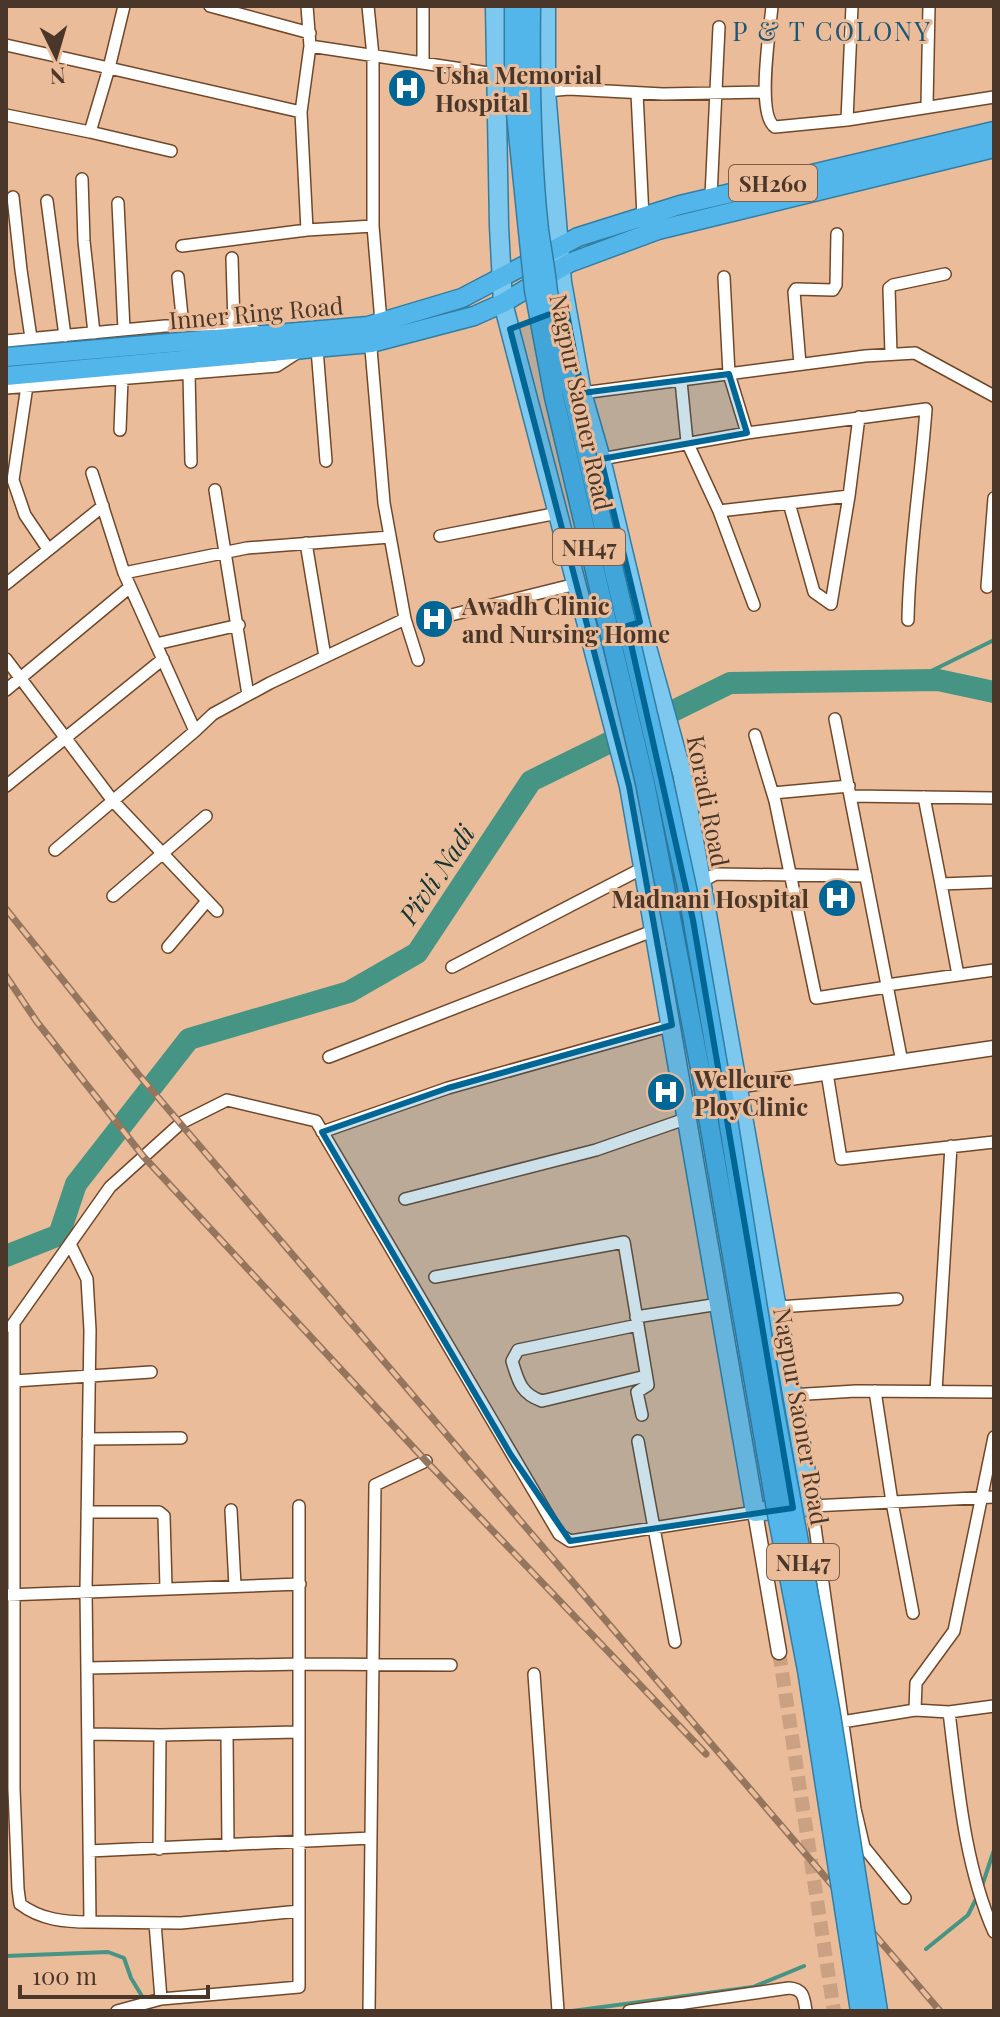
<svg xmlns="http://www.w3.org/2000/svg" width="1000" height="2017" font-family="'Playfair Display',serif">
<rect width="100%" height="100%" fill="#ebbc9a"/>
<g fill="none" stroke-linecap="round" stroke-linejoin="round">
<path stroke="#459484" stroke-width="4" d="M913,680L994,640
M981,1889L994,1850
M926,1949L968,1915L977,1897
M6,1956L108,1952L124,1958L131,1978L151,2011
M491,2011H494
M572,2011L753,1987L804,1966"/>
<path stroke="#459484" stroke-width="22" d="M6,1256L59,1235L76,1184L189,1039L349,992L417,953L531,781L730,683L938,680L994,692"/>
<path stroke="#cba183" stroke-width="14" stroke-dasharray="14 7" stroke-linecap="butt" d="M779,1652L834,2011"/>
<g stroke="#704829" stroke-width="14">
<path id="minor" d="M210,6L310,33
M368,6L373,56V226L381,322
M772,6C770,30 756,115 775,127L847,120
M852,6L847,120L994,97
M6,45L109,68L124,6
M310,46L495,74
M423,63V6
M546,91L569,89L663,94L765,92
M637,93L643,217
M927,105L929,6
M6,115L90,132L109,68L301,112
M90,132L171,151
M82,179L84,241L94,333
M711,196L719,27
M13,197L21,270L31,338
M47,201L65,336
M118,203L124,330
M307,230L301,112L310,46L307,6
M182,246L307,230L373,226
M232,258L234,325
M178,277L183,326
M724,277L729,374L747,433
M370,337L384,503L405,619L418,660
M6,341L165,326L246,324L261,335
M317,349L326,461
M891,354L889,288L893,285L945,274
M800,364L794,292L796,289L833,290L836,285L837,234
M189,374L191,462
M681,381L687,442L719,511L789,503L814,592L831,604L849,496L859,417
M27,386L13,480L25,515L48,549
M6,388L277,366L297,353
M582,393L865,356L915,353L994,396
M120,430L122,379
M601,459L747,433L926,409C921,480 909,550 908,620
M215,490L248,695
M789,503L849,496
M719,511L754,605
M440,536L558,513
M306,543L325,657
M124,573L247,548L390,537
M6,584L103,506
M987,587L994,498
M447,616L576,584
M156,644L239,625
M6,659L113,801L217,911
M6,690L130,587
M835,719L902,1062
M195,731L213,714L270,683L405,619
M755,735L775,801L816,998L887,987
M6,786L163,659
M773,793L849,786
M850,796L994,798
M924,797L941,884L994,882
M55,850L195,731L124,573L92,473
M700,882L716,874L866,876
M941,884L958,975
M113,896L206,816
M168,947L207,901
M452,967L643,868
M887,985L994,970
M329,1057L655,930
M827,1073L841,1159L994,1142
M322,1132L448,1088L672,1025
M405,1199L596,1150L691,1117
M435,1277L624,1242L648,1385L637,1392L642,1415
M778,1307L897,1299
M636,1317L719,1304
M14,1324V1789L18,1889L20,1904C41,1920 65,1922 90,1922L86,1590L90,1330L87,1279L71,1246
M638,1325L518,1350L512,1361C518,1381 521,1394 542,1401L646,1376
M11,1327L110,1187L181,1123L227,1100L316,1121L559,1534L570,1541L755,1512
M14,1381L151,1372
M875,1391L892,1502L913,1613
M936,1391L951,1146
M791,1395L856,1391L994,1392
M88,1439L181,1438
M638,1441L675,1642
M231,1510L235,1586
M87,1512H159L164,1516L166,1588
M6,1595L300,1584
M87,1668L301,1664L451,1665
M534,1674L558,2011
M915,1710L916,1683L954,1631L994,1437
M949,1712C958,1785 964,1864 994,1932
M842,1722L915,1710L949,1712L994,1706
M88,1734L160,1735L297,1732
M227,1734L228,1845
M159,1849L160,1735
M89,1851L371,1838
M905,1898L864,1847L855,1809L812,1506L994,1497
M90,1922L181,1923L299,1911
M155,1923L161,1999
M117,2011L161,1999L299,1987V1506
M369,2011L375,1485L426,1461
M629,2011L789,1988C804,1989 804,1998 806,2011"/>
</g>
<g stroke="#704829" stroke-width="17">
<path id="tertiary" d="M729,1087L994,1048
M755,1512L779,1652"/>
</g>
<g stroke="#337da3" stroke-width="21">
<path id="primary" d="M495,6L499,226L503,303L629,786L755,1512L812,1506L682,773L640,622L601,459L582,393L562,282L546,91V6"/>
</g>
<g stroke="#337da3" stroke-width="21">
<path id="trunk" d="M6,357L368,326L462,298L578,237L680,205L994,131
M6,376L371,343L474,316L503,303L569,263L658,230L994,148
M720,1077L727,1113
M703,1084L708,1117"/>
</g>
<use href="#minor" stroke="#fff" stroke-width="11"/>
<use href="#tertiary" stroke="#fff" stroke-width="14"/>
<use href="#primary" stroke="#7dc8ef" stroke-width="18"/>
<use href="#trunk" stroke="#52b6ea" stroke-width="18"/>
<g stroke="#94755d" stroke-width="7">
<path id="rail" d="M6,909L138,1074L940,2011
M6,976L37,1022L143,1156L426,1461L706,1754"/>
</g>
<use href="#rail" stroke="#ebbc9a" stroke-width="4" stroke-dasharray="12" stroke-linecap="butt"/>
<g stroke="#337da3" stroke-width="21" stroke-linecap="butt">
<path id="trunk-bridge" d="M514,6V94L534,290L554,397L645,783L703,1084
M531,6C530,80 531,156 539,230C542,251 546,271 548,292L663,778L687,888L720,1077
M727,1113L772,1397L830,1709L878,2011
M708,1117L776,1509L807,1670L860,2011"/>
</g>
<use href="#trunk-bridge" stroke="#52b6ea" stroke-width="18"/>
</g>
<path fill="#006695" fill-opacity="0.2" stroke="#006695" stroke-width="6" stroke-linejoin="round" d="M566,308L582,393L729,374L747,433L601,459L640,622L627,626L693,920L793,1508L570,1541L511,1455L322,1132L448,1088L672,1025L629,786L510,329Z"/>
<defs>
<g id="hospital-disc" transform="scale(2)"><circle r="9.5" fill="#006695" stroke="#ebbc9a"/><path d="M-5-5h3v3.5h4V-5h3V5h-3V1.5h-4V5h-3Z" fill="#fff"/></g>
</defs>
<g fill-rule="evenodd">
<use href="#hospital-disc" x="407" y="88"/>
<use href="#hospital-disc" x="434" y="619"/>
<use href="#hospital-disc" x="837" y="898"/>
<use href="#hospital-disc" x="666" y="1092"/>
</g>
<g text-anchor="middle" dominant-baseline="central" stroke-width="6" stroke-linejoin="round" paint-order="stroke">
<g fill="#ebbc9a" stroke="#7a5f4b" stroke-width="2">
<rect x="729" y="165" width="88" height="36" rx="6"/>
<rect x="553" y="529" width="72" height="36" rx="6"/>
<rect x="767" y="1544" width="72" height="36" rx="6"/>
</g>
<g font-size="22" font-weight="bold" fill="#4a3729">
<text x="773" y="183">SH260</text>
<text x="589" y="547">NH47</text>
<text x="803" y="1562">NH47</text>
</g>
<g font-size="24" font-weight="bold" fill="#4a3729" stroke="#ebbc9a" text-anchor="start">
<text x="435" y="74">Usha Memorial<tspan x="435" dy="28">Hospital</tspan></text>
<text x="462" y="605">Awadh Clinic<tspan x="462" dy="28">and Nursing Home</tspan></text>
<text x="809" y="898" text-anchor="end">Madnani Hospital</text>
<text x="694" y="1078">Wellcure<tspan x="694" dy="28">PloyClinic</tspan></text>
</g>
<g font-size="24" fill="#4a3729" stroke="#ebbc9a">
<text transform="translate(256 312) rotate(-5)">Inner Ring Road</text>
<text transform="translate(582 402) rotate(78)">Nagpur Saoner Road</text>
<text transform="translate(709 801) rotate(79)">Koradi Road</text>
<text transform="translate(802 1416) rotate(80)">Nagpur Saoner Road</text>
</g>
<g font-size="26" letter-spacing="2" fill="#1c5677" stroke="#ebbc9a">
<text x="832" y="30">P &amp; T COLONY</text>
</g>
<g font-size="26" font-style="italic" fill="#10362f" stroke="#ebbc9a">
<text transform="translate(436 874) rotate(-56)">Pivli Nadi</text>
</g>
</g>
<rect width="1000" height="2017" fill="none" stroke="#4a3729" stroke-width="16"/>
<g transform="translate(56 56) rotate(175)" stroke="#ebbc9a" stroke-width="6" paint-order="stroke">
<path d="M0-6L14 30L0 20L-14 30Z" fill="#4a3729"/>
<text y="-12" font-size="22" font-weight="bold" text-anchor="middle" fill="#4a3729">N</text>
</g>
<path d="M20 1985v12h188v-12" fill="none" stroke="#4a3729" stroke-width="4"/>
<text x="32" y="1985" font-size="24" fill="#4a3729" stroke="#ebbc9a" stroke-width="6" paint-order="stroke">100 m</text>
</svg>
